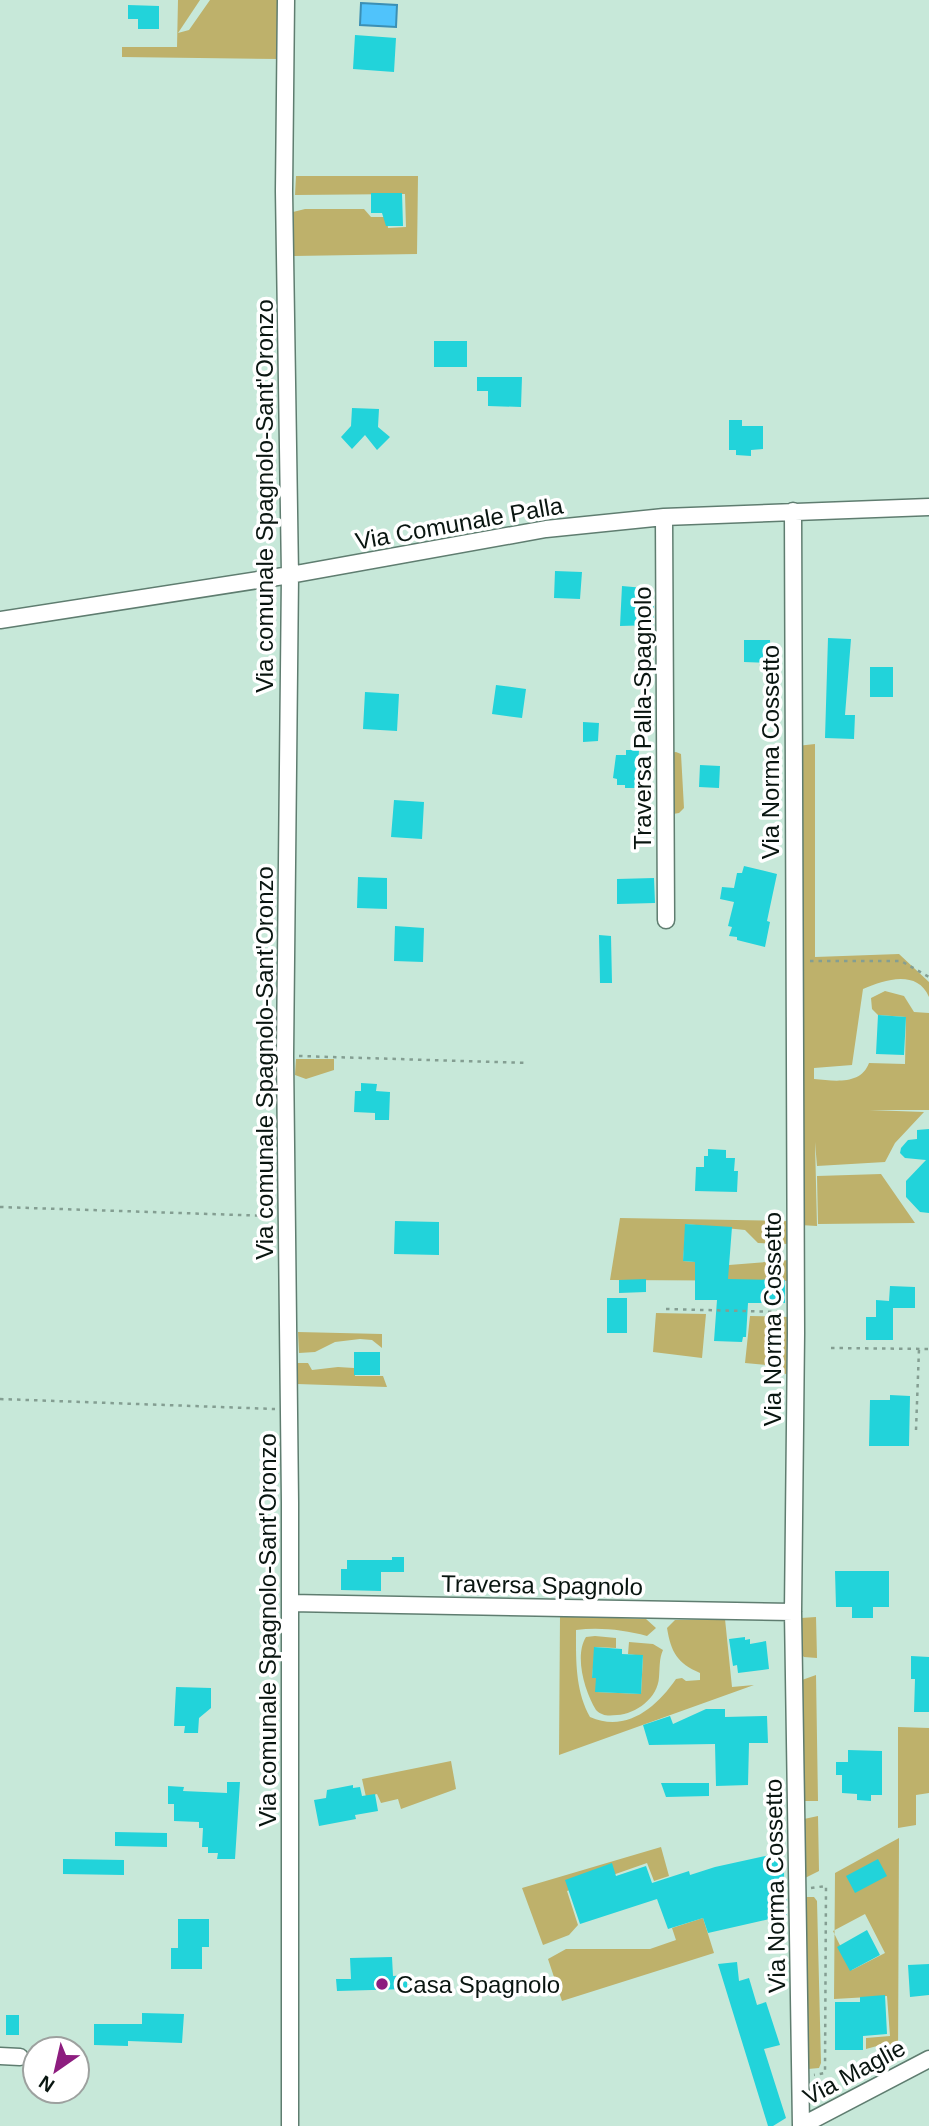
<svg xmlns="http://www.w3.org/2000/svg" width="929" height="2126" font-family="Helvetica,sans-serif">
<rect width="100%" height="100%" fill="#c7e8d9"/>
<path fill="#beb16b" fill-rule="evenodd" d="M178,0H200L178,33L189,30L210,0H280V59L122,57V47H177Z
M296,176H418L417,254L294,256L293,212L305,209H364L371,217H387L388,228L406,227L405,194L295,195Z
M815,744V957L899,954L929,982V997C917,969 884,980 863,989L852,1065L814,1068V1079C835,1081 861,1085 869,1063L905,1064L906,1017L878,1015L872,1009L871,998L885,991L904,996L914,1012L929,1013V1110H869L924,1112L895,1143L885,1162L817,1166L815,1142L817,1226L800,1225L797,746Z
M676,752L681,754L684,808L679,813L673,814L670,753Z
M296,1059H334V1070L306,1079L295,1075Z
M881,1174L915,1223L818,1224L817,1176Z
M620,1218L788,1221L789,1244L758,1243L745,1230L686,1224L683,1261L729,1265L790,1260L791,1281L610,1280Z
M656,1313L706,1314L702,1358L653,1352Z
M750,1316L790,1317V1376L766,1365L745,1363Z
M298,1332L382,1334V1348L372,1340L360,1339L335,1342L315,1352L299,1353Z
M297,1363H308L312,1370L338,1367L354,1368L355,1376H383L387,1387L297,1384Z
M560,1616L646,1619L656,1628L647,1636C624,1630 600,1627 576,1630C576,1660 575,1690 590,1717C626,1733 656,1708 676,1679L682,1678L686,1681L700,1680V1673C677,1663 671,1652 667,1628L675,1620L725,1619L732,1687L754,1685L559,1755Z
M816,1617L817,1658L804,1657L801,1654V1618Z
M595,1636L616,1638V1648L595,1647L592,1678H596V1692L641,1694L643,1656L628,1654L629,1642L653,1644L663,1650C659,1659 660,1667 659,1677C658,1698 636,1714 617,1715C608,1716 602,1716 596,1710C585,1692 574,1656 586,1637Z
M816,1675L818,1801H804L802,1680Z
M898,1727L929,1728V1793L916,1795V1825L898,1828Z
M451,1761L456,1789L401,1809L398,1799L381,1803L377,1794L366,1797L362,1779Z
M818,1816L819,1871L805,1878L804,1819Z
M899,1838L898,2061L881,2071L877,2046L866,2049V2038L890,2036L887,1996L834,1999L835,1873ZM865,1914L885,1953L852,1970L833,1931Z
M661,1847L669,1876L654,1881L647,1863L567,1891L578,1925L569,1935L543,1945L522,1888Z
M804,1897H814L817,1901L821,2063L819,2068L808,2069Z
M703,1918L714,1953L562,2001L548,1959L566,1949H650L676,1940L672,1928Z"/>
<path fill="#50c3fb" stroke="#3b8fb4" stroke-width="2" d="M361,3L397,5L396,27L360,25Z"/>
<path fill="#22d3da" d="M128,5L159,6V29H138V19H128Z
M355,35L396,38L394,72L353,69Z
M371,193H402L403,226H386L382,213H371Z
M434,341H467V367H434Z
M477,377H522L521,407L488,406V391H477Z
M352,408L379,409L378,427L390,437L377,450L365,435L352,449L341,437L351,426Z
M729,420H742V426H763V449L751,450V456L736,455V450H729Z
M555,571L582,572L580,599L554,598Z
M622,586L644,588V599H654V625L620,626Z
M828,638L851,639L845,715H855L854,739L825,738Z
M744,640H770L771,663L744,662Z
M870,667H893V697H870Z
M496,685L526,689L522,718L492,714Z
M365,692L399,694L397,731L363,729Z
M583,722L599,723L598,741L583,742Z
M626,750H639L638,770H644V788H625V785H617V779L613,778L616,755H626Z
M700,765L720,766L719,788L699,787Z
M394,800L424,802L422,839L391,837Z
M744,866L777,874L767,921L770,922L765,947L737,940V937L729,936L732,927L728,926L734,902L720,899L722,887L734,888L737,873H742Z
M358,877L387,878V909L357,908Z
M654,878L655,903L617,904V879Z
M395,926L424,928L423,962L394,961Z
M599,935L611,936L612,983H600Z
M878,1015L906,1017L904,1055L876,1054Z
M361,1083L377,1084L376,1091L390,1092L389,1120H375V1113L354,1112L355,1091H361Z
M929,1129V1213L920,1212L906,1197V1181L926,1160L905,1158L900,1153L901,1148L908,1140L917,1139V1130Z
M708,1149L726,1150V1158H735L734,1171H738L737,1192L695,1191L696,1167H704V1156H708Z
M395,1221L439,1222V1255L394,1254Z
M685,1224L732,1227L728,1279L785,1280V1303H748L746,1337H743L742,1342L714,1341L717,1300H695V1262L683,1261Z
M646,1279V1292L619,1293V1280Z
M890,1286L915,1287V1308H893V1340H866V1317H876V1300L889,1301Z
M607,1298H627V1333H607Z
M354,1352H380V1375H354Z
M890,1395L910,1396L909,1446H869L870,1400H890Z
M392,1557H404V1572H381V1591L341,1590V1569H347V1560H392Z
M835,1571H889V1607H873V1618H852V1607H836Z
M745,1637V1640L750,1639V1644L766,1641L769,1669L738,1673L737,1665L733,1666L729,1639Z
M594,1647L622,1649V1654L643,1655L641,1694L595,1692L596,1678H592Z
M911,1656L929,1657V1712H914L915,1679H911Z
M176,1687L211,1688V1708L199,1718L198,1733H184L185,1726H174Z
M706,1709H725V1717L767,1716L768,1743H749L748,1785L716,1786L715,1744L649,1745L643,1725L670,1716L673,1724Z
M848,1750L882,1751V1795H871V1801L857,1800V1794L842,1793V1775H836V1762H848Z
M227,1782H240L235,1859H217L218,1853H208V1847H202L203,1828H199V1822L174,1821V1804H168V1786L184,1787L183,1791L227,1793Z
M661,1783H709V1796L666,1797Z
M353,1785V1788L360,1787L362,1796L375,1794L378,1811L355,1815L356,1819L319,1826L314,1800L326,1798L327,1790Z
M115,1832L167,1833V1847L115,1846Z
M784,1852V1897H787V1915L708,1933L703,1918L668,1929L657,1899L580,1924L565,1880L612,1863L616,1876L646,1866L652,1883L689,1871L690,1875L715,1867Z
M63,1859L124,1860V1875L63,1874Z
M878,1859L887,1876L855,1893L846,1876Z
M178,1919H209V1947H202V1969H171V1948H178Z
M867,1930L880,1955L850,1971L837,1947Z
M392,1957L393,1976L407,1975V1989L337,1991L336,1979H351L350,1958Z
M737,1962L739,1981L749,1978L757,2005L766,2002L780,2045L764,2049L786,2118L773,2126H768L718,1964Z
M929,1964V1995L910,1997L908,1965Z
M885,1995L887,2034L863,2036V2050H835V2002H860V1997Z
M142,2013L184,2014L182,2043L128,2041V2046L94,2045V2024H142Z
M6,2015H19V2035H6Z"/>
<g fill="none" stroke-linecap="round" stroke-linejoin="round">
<g stroke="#5f7d70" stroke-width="19">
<path id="minor" d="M286,0L284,191L290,575L285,1056L290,1502V2126
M793,511L796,1333L793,1612L801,2126
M664,517L666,920
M0,620L290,575L546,529L664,517L929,507
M290,1603L793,1612
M0,2056L20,2057
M801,2126L929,2059"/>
</g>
<path stroke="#849e92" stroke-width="2.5" stroke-dasharray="3.5 5" stroke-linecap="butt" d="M810,961H901L929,977
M299,1056L528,1063
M0,1207L270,1216
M666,1309L782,1312
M831,1348L929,1349
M0,1399L275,1409
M916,1430L919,1349
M811,1888L826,1886L825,2073L814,2075"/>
<use href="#minor" stroke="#fff" stroke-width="16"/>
</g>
<circle fill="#8d1d7f" stroke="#fff" stroke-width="2.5" cx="382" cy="1984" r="7"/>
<g text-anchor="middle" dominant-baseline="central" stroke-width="7" stroke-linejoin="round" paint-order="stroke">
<g font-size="24" fill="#091510" stroke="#fff">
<text transform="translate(264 496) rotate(-90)">Via comunale Spagnolo-Sant'Oronzo</text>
<text transform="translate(459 523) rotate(-10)">Via Comunale Palla</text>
<text transform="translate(642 718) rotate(-90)">Traversa Palla-Spagnolo</text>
<text transform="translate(770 752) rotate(-90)">Via Norma Cossetto</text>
<text transform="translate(264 1063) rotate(-90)">Via comunale Spagnolo-Sant'Oronzo</text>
<text transform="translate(772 1319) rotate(-90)">Via Norma Cossetto</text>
<text transform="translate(542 1585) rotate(1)">Traversa Spagnolo</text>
<text transform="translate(267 1630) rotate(-90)">Via comunale Spagnolo-Sant'Oronzo</text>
<text transform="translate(775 1886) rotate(-91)">Via Norma Cossetto</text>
<text transform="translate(854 2072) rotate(-28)">Via Maglie</text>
</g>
<g font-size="24" fill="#091510" stroke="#fff" text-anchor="start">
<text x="396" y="1984">Casa Spagnolo</text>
</g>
</g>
<g transform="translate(56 2070) rotate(214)"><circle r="33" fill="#ffffff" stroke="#9da19f" stroke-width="2"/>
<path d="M0-5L12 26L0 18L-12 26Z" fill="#8d1d7f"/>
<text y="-10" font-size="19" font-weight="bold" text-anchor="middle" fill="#091510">N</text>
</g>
</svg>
